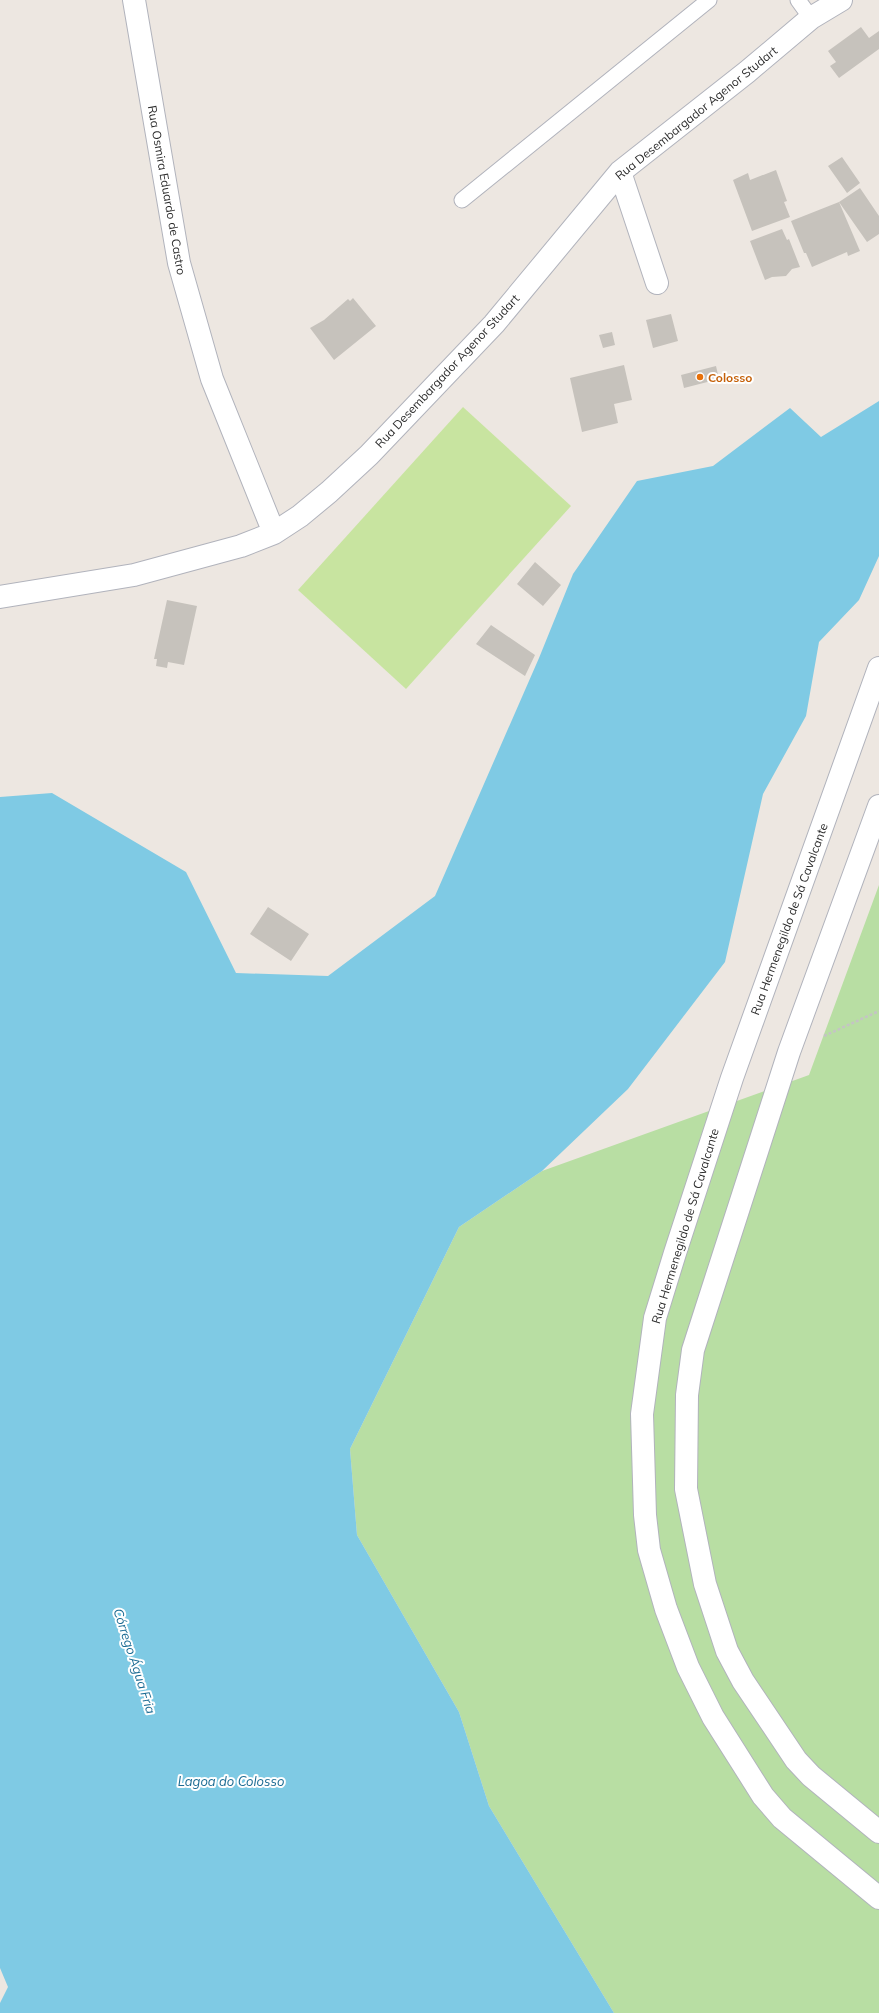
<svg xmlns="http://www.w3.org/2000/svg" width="879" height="2013" font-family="Mulish,sans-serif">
<rect width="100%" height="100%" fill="#ede7e1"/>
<path fill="#b8dea3" d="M879,885V2013H614L489,1806L459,1712L357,1535L350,1449L459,1227L542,1171L809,1075Z"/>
<path fill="#c8e4a0" d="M463,407L571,506L406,689L298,590Z"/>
<path fill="#7fcae4" d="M879,401V556L859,600L819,642L806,716L763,794L725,962L628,1089L542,1171L459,1227L350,1449L357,1535L459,1712L489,1806L614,2013H0V2003L8,1987L0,1968V797L52,793L186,872L236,973L328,976L435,896L539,658L573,574L637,481L713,466L790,408L821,437Z"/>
<path fill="#c6c2bc" d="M861,27L869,38L879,31V49L839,78L830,66L836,62L828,51Z
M842,157L860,183L847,193L828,166Z
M776,170L787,201L784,202L790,217L752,231L733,180L748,173L750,180Z
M860,188L879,216V234L867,242L839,202L860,251L848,256L847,252L812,267L806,253H804L791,221L839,202Z
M782,229L787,240L789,239L800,267L792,269L786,276L772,277L765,280L750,241Z
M353,298L376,326L334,360L310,328L324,320L348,299L350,301Z
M671,314L678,341L653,348L646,320Z
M612,332L615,345L603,348L599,335Z
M624,365L632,400L614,404L618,423L582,432L570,378Z
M716,366L719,379L684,388L681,375Z
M535,562L561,585L543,606L517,584Z
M167,600L197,606L184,665L168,662L167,668L156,666L157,659H154Z
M491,625L535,655L525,676L476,644Z
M268,907L309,934L291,961L250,934Z"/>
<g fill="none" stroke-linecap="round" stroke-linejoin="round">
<g stroke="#b1b3bc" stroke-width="17">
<path id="lane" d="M798,0L811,18
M462,200L709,0"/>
</g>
<g stroke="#b1b3bc" stroke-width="24">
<path id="street" d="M134,0L179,263L212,379L274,533
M620,172L657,283
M0,597L134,575L241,546L274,533L300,516L329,492L369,455L494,324L620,172L747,72L811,18L841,0"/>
</g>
<g stroke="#b1b3bc" stroke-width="24">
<path id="secondary" d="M879,668L732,1078L675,1253L655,1318L642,1414L645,1515L649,1550L666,1609L688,1667L713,1717L763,1796L782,1818L879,1898
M879,806L789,1052L693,1350L687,1395L686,1489L705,1584L727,1651L743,1681L796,1760L811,1776L879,1832"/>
</g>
<path stroke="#c4c4c4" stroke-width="2.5" stroke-dasharray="3 2" stroke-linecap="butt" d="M824,1036L879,1011"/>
<use href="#lane" stroke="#fff" stroke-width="15"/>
<use href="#street" stroke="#fff" stroke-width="22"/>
<use href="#secondary" stroke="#fff" stroke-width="22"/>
</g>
<circle fill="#e8710a" stroke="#fff" stroke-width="1.5" cx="700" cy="377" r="4"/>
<g text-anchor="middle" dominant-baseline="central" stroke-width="4" stroke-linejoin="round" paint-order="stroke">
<g font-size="12" fill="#2d2d2d" stroke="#fff">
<text transform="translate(696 113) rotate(-39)">Rua Desembargador Agenor Studart</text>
<text transform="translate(167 190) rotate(80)">Rua Osmira Eduardo de Castro</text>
<text transform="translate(447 371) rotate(-47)">Rua Desembargador Agenor Studart</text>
<text transform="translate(789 919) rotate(-70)">Rua Hermenegildo de Sá Cavalcante</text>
<text transform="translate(685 1226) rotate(-73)">Rua Hermenegildo de Sá Cavalcante</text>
</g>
<g font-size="12" font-weight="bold" fill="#c56008" stroke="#fff" text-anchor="start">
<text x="708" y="377">Colosso</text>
</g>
<g font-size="13" font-style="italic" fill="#1b6b93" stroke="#fff">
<text transform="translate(135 1661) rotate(72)">Córrego Água Fria</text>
<text x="231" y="1781">Lagoa do Colosso</text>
</g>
</g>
</svg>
